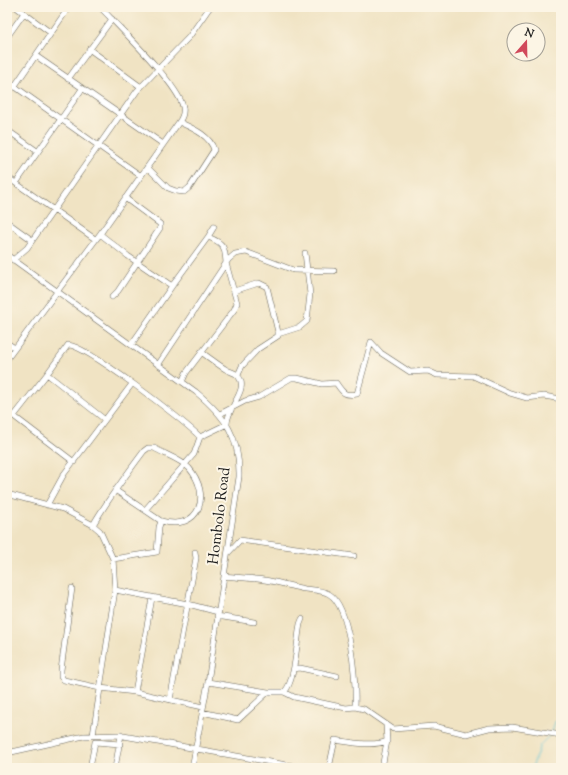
<svg xmlns="http://www.w3.org/2000/svg" width="568" height="775" font-family="'Sorts Mill Goudy',serif">
<rect width="100%" height="100%" fill="#fcf5e5"/>
<filter id="ink" filterUnits="userSpaceOnUse"><feTurbulence type="fractalNoise" baseFrequency=".025" numOctaves="2"/><feDisplacementMap in="SourceGraphic" scale="8" xChannelSelector="R" yChannelSelector="G"/><feConvolveMatrix kernelMatrix="1 2 1 2 8 2 1 2 1" color-interpolation-filters="sRGB"/></filter>
<filter id="wash" filterUnits="userSpaceOnUse"><feTurbulence type="fractalNoise" baseFrequency=".012" numOctaves="4" result="noise"/><feDisplacementMap in="SourceGraphic" scale="16" xChannelSelector="R" yChannelSelector="G"/><feGaussianBlur stdDeviation="0.9" result="paint"/><feColorMatrix in="noise" values="0 0 0 0 0 0 0 0 0 0 0 0 0 0 0 0 0 1.4 0 .05"/><feComposite in="paint" operator="in"/></filter>
<g filter="url(#wash)">
<rect width="100%" height="100%" fill="#f0e3c3"/>
<g fill="none" stroke-linecap="round" stroke-linejoin="round">
<path stroke="#5ec7da" stroke-width="1" d="M552,732L555,722L561,719
M532,768L540,745L549,736"/>
</g>
</g>
<g filter="url(#ink)">
<g fill="none" stroke-linecap="round" stroke-linejoin="round">
<g stroke="#666256" stroke-width="6">
<path id="minor" d="M16,7L24,13
M7,37L24,13L51,33
M89,49L141,87
M36,56L163,144
M68,79L112,19
M7,81L141,176
M14,87L69,7
M7,130L37,151
M147,167L168,188L176,191L184,192L190,187L214,150C210,135 192,128 179,122
M7,177L95,239
M16,183L82,89
M7,222L32,240
M100,234L128,256L172,286L131,345
M208,237L214,227
M7,255L196,392C226,417 240,437 239,477L208,682L192,768
M13,260L27,248L137,91L189,37L210,7
M234,291L259,283L267,287L278,332V336L258,349L242,366L238,375
M112,297L118,291L160,228V224L125,198
M278,334L300,327L307,321L310,294L305,253
M7,343L15,348
M7,359L100,234L179,122C182,118 184,113 183,107C178,84 119,27 100,7
M158,365L226,263C225,247 224,243 208,237L172,286
M47,374L104,419
M182,382L186,373L234,310L237,303L226,263L229,259L235,254L246,252L293,270L334,271
M7,411L74,462
M220,414L245,401L259,397L291,378H297L322,384L336,383C343,393 344,396 357,394L371,342L381,353L410,372L428,371L437,375L473,376L510,393L527,398L544,396L561,399
M14,416L47,374L68,345C84,344 185,421 200,437L194,454L145,510
M200,437L227,424C227,407 250,389 238,376C236,373 231,372 227,370C218,365 210,358 201,352
M7,494L63,509L93,525L100,531L113,559L115,590L93,735
M47,505L64,474L132,384
M93,525C108,499 126,475 144,451L148,448H154C164,454 180,459 189,468C212,495 200,532 161,521L115,490
M229,552L240,540L354,556
M113,559L157,552L159,527L161,521
M224,576C239,578 255,578 270,581C282,583 293,587 305,589C313,590 322,590 329,594C351,606 356,684 355,707
M72,588L61,670V677L64,680L100,688L135,692L203,707
M115,590L188,604L218,612
M217,616L254,622
M294,669L300,668L337,676
M208,682L268,692
M135,692L152,598
M284,692C295,684 297,639 300,624L302,619
M170,700L196,558L195,552
M202,712L238,720L268,692H284L294,697L346,708L355,707L364,709L393,729L434,726L466,734L489,728L512,727L561,735
M7,753L84,736L118,735L304,768
M90,768L95,742L120,744
M115,768L121,735
M329,768L335,740C349,742 373,747 387,741L386,725
M382,768L387,741"/>
</g>
<use href="#minor" stroke="#fff" stroke-width="5"/>
</g>
</g>
<g text-anchor="middle" dominant-baseline="central" stroke-width="4" stroke-linejoin="round" paint-order="stroke">
<g font-size="15" fill="#1c1c1c" stroke="#fcf5e5">
<text transform="translate(220 516) rotate(-83)">Hombolo Road</text>
</g>
</g>
<rect width="568" height="775" fill="none" stroke="#fcf5e5" stroke-width="24"/>
<g transform="translate(526 42) rotate(20)"><circle r="19" fill="#fcf5e5" stroke="#a29e95"/>
<path d="M0-3L7 15L0 10L-7 15Z" fill="#d1495b"/>
<text y="-6" font-size="11" font-weight="bold" text-anchor="middle" fill="#1c1c1c">N</text>
</g>
</svg>
